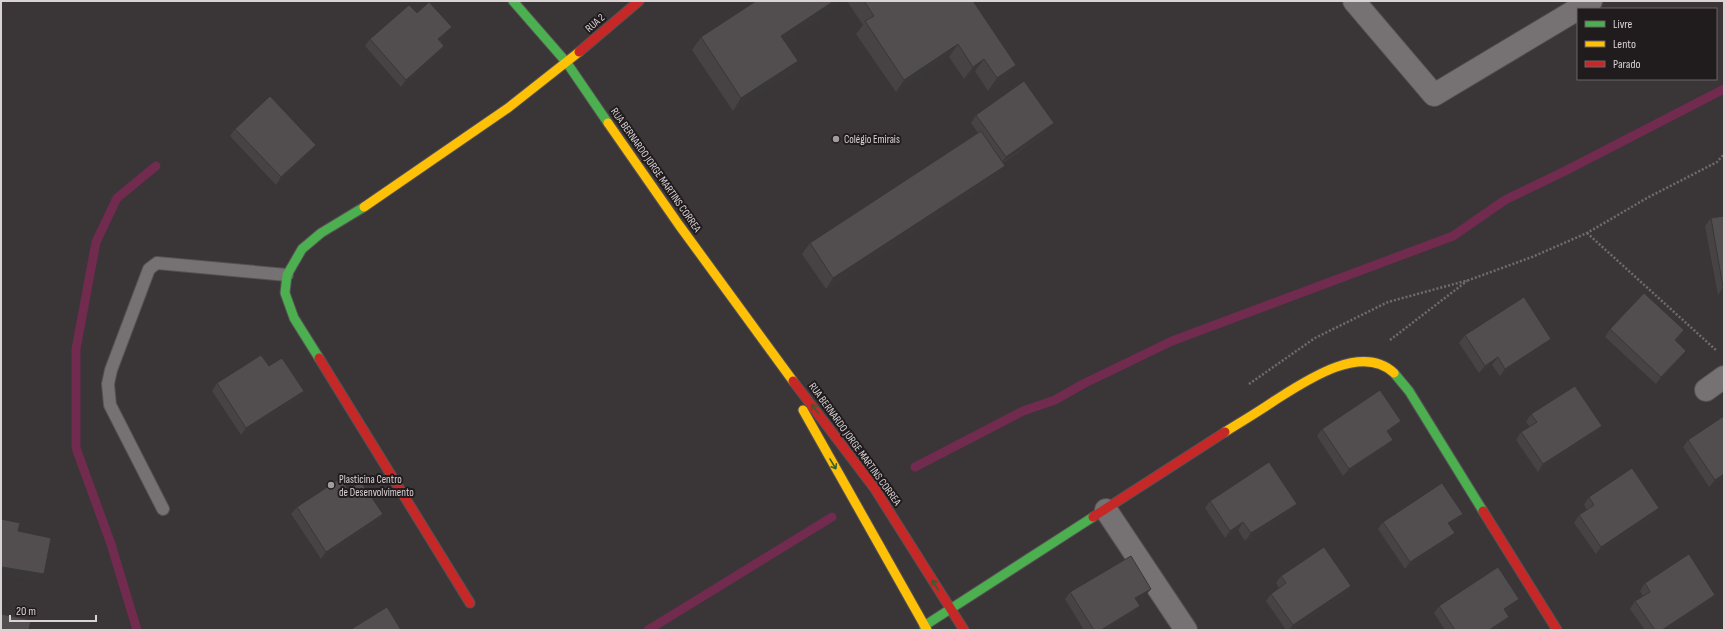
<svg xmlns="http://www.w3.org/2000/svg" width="1725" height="631" font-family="'Sofia Sans Condensed',sans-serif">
<rect width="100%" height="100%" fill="#3a3537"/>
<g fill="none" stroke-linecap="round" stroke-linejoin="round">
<path stroke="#712b4e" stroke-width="9" d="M915,467L1023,411L1055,400L1083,384L1172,341L1453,236L1505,200L1565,171L1724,89
M137,630L111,544L76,448V349L96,242L117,198L156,166
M648,630L832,517"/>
<g stroke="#565153" stroke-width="14">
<path id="lane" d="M163,509L110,405L108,384L111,370L149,269L157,263L287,275"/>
</g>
<g stroke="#565153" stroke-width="24">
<path id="street" d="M1354,1L1434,95L1591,1
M1706,390L1724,377
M1106,510L1186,630"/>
</g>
<g stroke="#565153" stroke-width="11">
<path id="fast" d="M513,1L567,63L608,123
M319,358L294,318L285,293L287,275L302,249L321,233L364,207
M1394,373L1409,391L1483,511
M924,626L1093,517"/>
</g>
<g stroke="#565153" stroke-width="11">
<path id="slow" d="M608,123L679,225L793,381
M364,207L508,108L579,52
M803,410L927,630
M1225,432C1241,422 1258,412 1274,401C1304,382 1361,342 1394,373"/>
</g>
<g stroke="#565153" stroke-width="11">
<path id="jam" d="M579,52L639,1
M319,358L470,603
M793,381L875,489L964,630
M1483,511L1557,630
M1093,517L1225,432"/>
</g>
<path stroke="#706c6e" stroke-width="2.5" stroke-dasharray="2 2" stroke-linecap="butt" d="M1587,233L1717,351
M1390,340L1467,281
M1249,384L1315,338L1388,302L1469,280L1532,257L1587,233L1647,198L1717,162L1724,154"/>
<use href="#lane" stroke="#767173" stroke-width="12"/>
<use href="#street" stroke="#767173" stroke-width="22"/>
<use href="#fast" stroke="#4caf50" stroke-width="9"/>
<use href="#slow" stroke="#ffc107" stroke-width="9"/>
<use href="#jam" stroke="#c62828" stroke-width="9"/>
</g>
<path fill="#474345" d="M756,1H844L784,41L798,61L789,74L733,111L692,50L701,37Z
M847,1H973L1016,65L1007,78L988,91L975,71L964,79L949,57L896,92L856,34L863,25Z
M417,13L447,34L440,40L444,46L439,53L401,87L365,46L370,39Z
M976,115L1049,130L1003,163L998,176L826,289L802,254L810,243L978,133L971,123Z
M235,129L311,152L276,185L230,136Z
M1724,216V293L1718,295L1705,226L1711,218Z
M1610,329L1684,330L1676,341L1681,358L1656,384L1605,337Z
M1465,335L1546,346L1500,376L1492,365L1479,373L1459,343Z
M269,366L304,391L299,398L241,435L212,391L217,383Z
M1531,414L1602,426L1597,433L1538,472L1516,440L1521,432L1530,427L1526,422Z
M1401,421L1396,428L1389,433L1388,447L1343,476L1317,436L1322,429Z
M1688,440L1724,477L1709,487L1683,447Z
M348,490L383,514L378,522L321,559L291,514L297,507Z
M1589,497L1659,508L1654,515L1596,554L1574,523L1579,515L1587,510L1584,505Z
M1210,501L1297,504L1292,511L1245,541L1238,530L1225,538L1205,508Z
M1463,514L1458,521L1450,526L1449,540L1405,569L1378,529L1383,522Z
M1281,576L1351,586L1346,594L1292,630H1286L1266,601L1271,594L1279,588L1276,583Z
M1645,583L1710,602L1668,630H1645L1630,609L1635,601L1643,596L1640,591Z
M1070,592L1145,596L1137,601L1135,613L1107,630H1084L1065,599Z
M1519,599L1514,606L1506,612L1509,617L1504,624L1495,630H1445L1434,613L1439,606Z"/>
<path fill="#393738" d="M834,1H844L772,49L781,36Z
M452,27L447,34L433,46L438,39Z
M958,44L949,57L896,92L904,80Z
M444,46L439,53L401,87L406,80Z
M984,59L975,71L964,79L973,67Z
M798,61L789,74L733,111L741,98Z
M1016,65L1007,78L988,91L997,78Z
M1054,123L1049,130L1000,164L1006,157Z
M316,145L311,152L276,185L281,177Z
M1005,166L998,176L826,289L833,278Z
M1723,287H1724V293L1718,295Z
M1684,330L1679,337L1670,347L1675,340Z
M1551,339L1546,346L1500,376L1505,369Z
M1686,351L1681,358L1656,384L1661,377Z
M1498,357L1492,365L1479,373L1485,366Z
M304,391L299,398L241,435L246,428Z
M1401,421L1396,428L1382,438L1387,431Z
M1602,426L1597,433L1538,472L1543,464Z
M1393,440L1388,447L1343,476L1349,469Z
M1724,474V477L1709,487L1715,480Z
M1297,504L1292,511L1245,541L1251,533Z
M1659,508L1654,515L1596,554L1601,547Z
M383,514L378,522L321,559L326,552Z
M1463,514L1458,521L1443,531L1448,523Z
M1243,522L1238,530L1225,538L1230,531Z
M1455,533L1449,540L1405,569L1410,562Z
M2,567L44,574L39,582L1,575V568Z
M1351,586L1346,594L1292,630H1289L1293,625Z
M1151,589L1145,596L1130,605L1135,598Z
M1715,595L1710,602L1668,630H1662Z
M1519,599L1514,606L1499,616L1504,609Z
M1140,606L1135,613L1107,630H1101Z
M1509,617L1504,624L1495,630H1489Z"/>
<path fill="#524e50" stroke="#393738" d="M756,1H834L781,36L798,61L741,98L701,37Z
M864,1H973L1016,65L997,78L984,59L973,67L958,44L904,80L865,21L874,16Z
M429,2L452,27L438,39L444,46L406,80L370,39L409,5L417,13Z
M1024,81L1054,123L1006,157L976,115Z
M270,96L316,145L281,177L235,129Z
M981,131L1005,166L833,278L810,243Z
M1724,216V287H1723L1711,218Z
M1644,293L1684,330L1675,340L1686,351L1661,377L1610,329Z
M1524,297L1551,339L1505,369L1498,357L1485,366L1465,335Z
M261,355L269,366L282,358L304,391L246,428L217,383Z
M1575,386L1602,426L1543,464L1521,432L1537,422L1531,414Z
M1380,390L1401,421L1387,431L1393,440L1349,469L1322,429Z
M1724,416V474L1715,480L1688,440Z
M1269,462L1297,504L1251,533L1243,522L1230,531L1210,501Z
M1632,468L1659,508L1601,547L1579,515L1594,505L1589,497Z
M341,478L348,490L361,482L383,514L326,552L297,507Z
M1442,483L1463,514L1448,523L1455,533L1410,562L1383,522Z
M1,519L20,523L18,531L51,538L44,574L2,567L1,570Z
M1324,547L1351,586L1293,625L1271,594L1286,583L1281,576Z
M1689,554L1715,595L1662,630H1655L1635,601L1650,592L1645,583Z
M1131,556L1151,589L1135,598L1140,606L1101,630H1094L1070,592Z
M1498,567L1519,599L1504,609L1509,617L1489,630H1455L1439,606Z
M387,607L401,630H350Z
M1,614L31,620L29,630H1Z"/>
<defs><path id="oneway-shaft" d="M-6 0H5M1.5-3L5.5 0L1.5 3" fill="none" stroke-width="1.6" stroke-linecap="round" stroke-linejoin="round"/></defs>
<g stroke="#345e34">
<use href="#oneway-shaft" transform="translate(815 409) rotate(-128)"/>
<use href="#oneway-shaft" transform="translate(833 464) rotate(59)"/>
<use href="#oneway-shaft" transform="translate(935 585) rotate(-123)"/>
</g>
<g fill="#a29c9e" stroke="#201b1d" stroke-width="1.5">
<circle cx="836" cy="139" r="4"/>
<circle cx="331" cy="485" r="4"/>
</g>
<g text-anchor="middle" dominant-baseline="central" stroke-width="4" stroke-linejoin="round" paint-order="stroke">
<g font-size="11" fill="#dad3d6" stroke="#201b1d">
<text transform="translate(595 23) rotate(-41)">RUA 2</text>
<text transform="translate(656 170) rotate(55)">RUA BERNARDO JORGE MARTINS CORREA</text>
<text transform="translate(855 444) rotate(54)">RUA BERNARDO JORGE MARTINS CORREA</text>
</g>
<g font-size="11" fill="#dad3d6" stroke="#201b1d" text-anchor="start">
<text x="844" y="139">Colégio Emirais</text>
<text x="339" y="479">Plasticina Centro<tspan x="339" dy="13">de Desenvolvimento</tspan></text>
</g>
</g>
<rect width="1725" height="631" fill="none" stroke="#dad3d6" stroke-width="4"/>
<rect x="1577" y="8" width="140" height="72" fill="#201b1d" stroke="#6a6567"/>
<rect x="1585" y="21" width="20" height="6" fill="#4caf50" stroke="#6a6567"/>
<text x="1613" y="28" font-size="12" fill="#dad3d6">Livre</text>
<rect x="1585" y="41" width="20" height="6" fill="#ffc107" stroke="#6a6567"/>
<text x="1613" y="48" font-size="12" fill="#dad3d6">Lento</text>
<rect x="1585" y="61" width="20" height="6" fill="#c62828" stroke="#6a6567"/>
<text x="1613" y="68" font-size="12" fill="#dad3d6">Parado</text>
<path d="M10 615v6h86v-6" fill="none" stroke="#dad3d6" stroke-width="2"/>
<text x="16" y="615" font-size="12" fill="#dad3d6" stroke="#201b1d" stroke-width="3" paint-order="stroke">20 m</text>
</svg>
